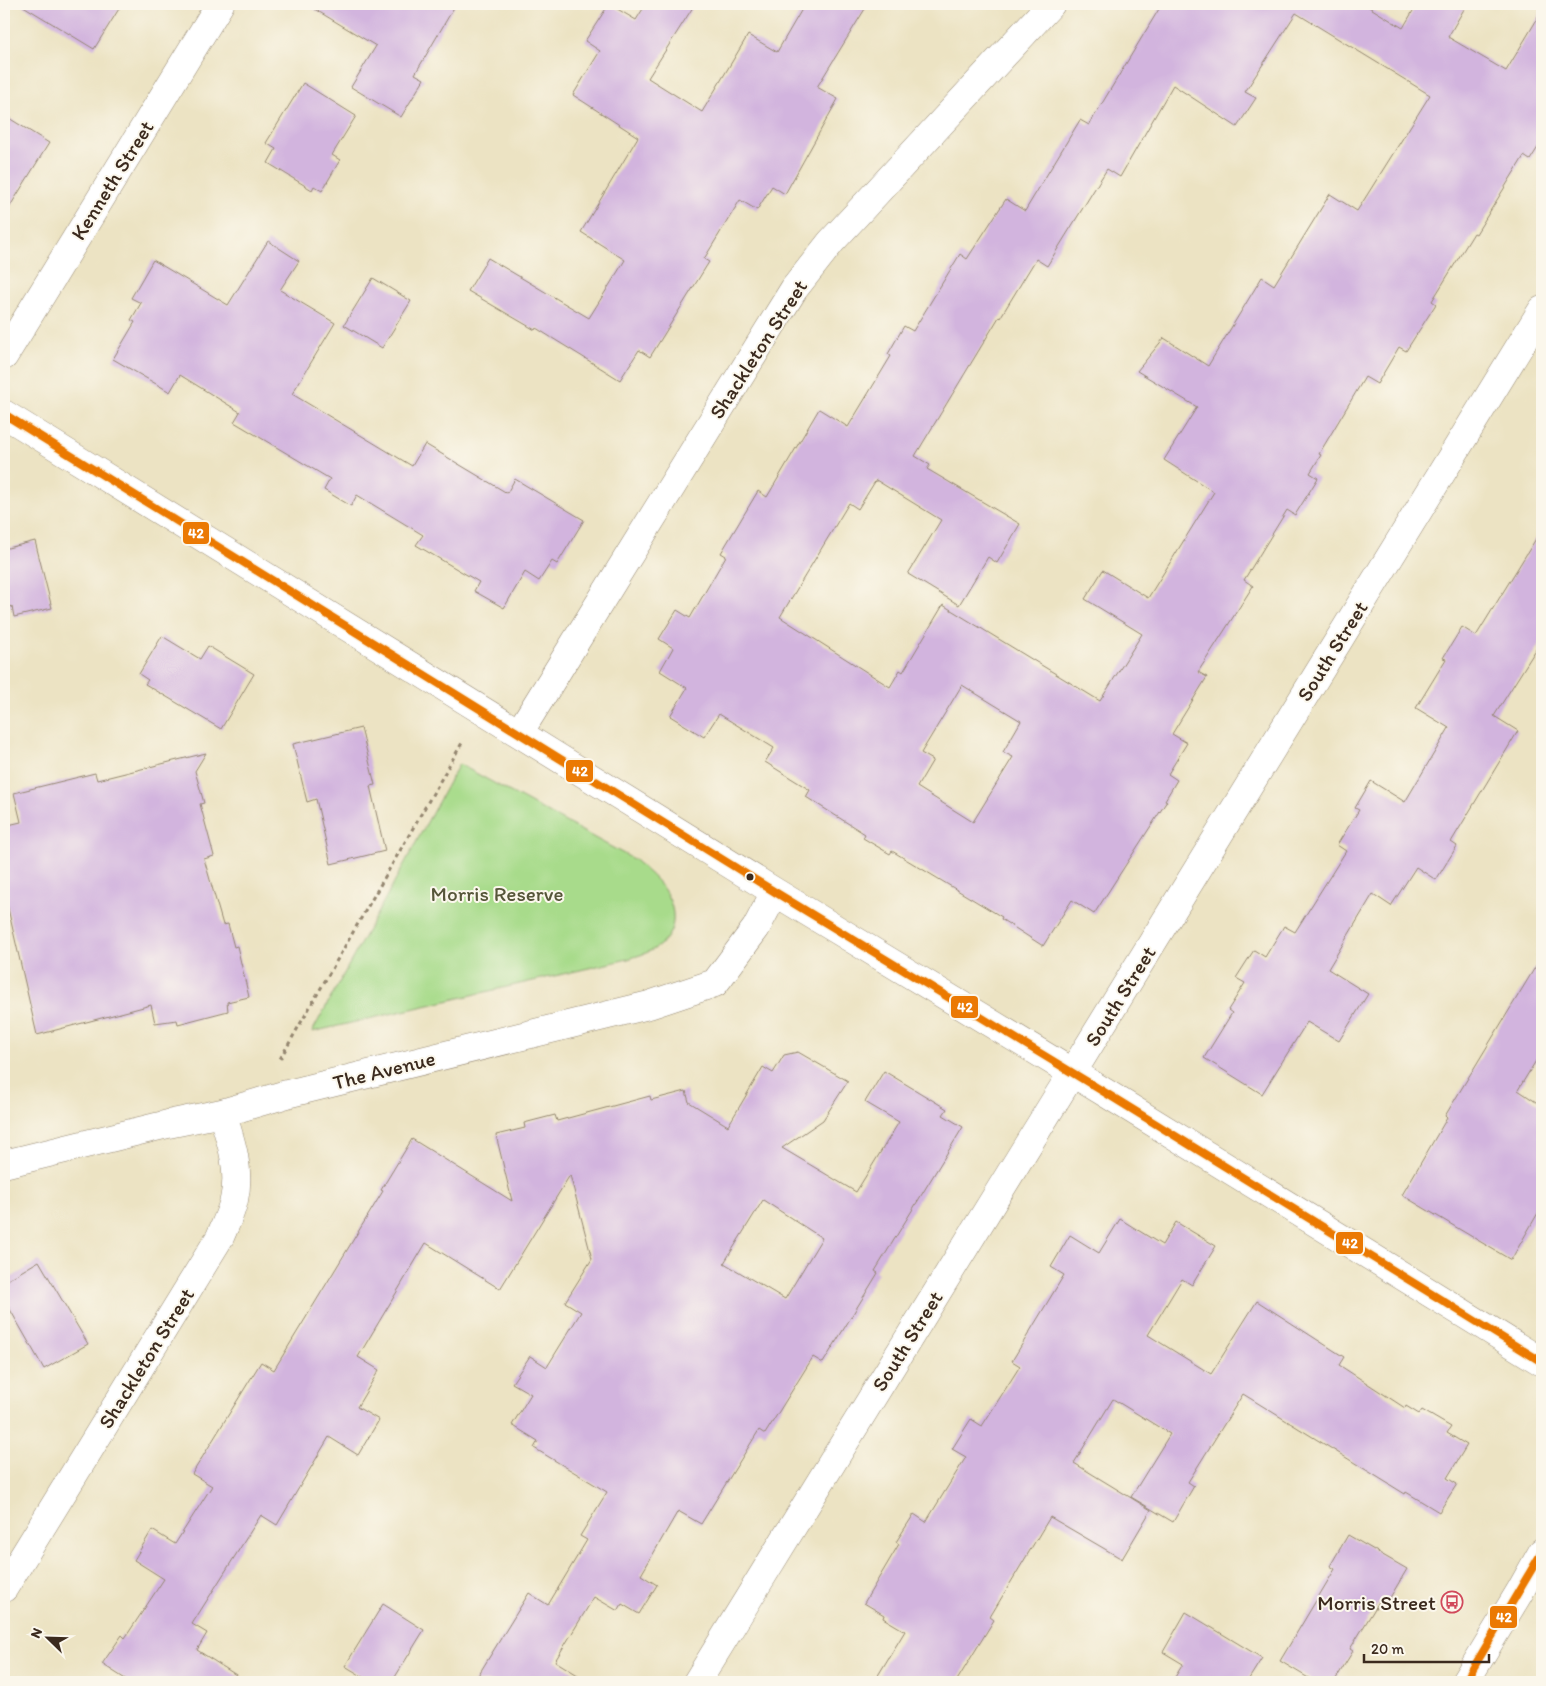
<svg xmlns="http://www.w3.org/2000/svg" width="1546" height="1686" font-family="Itim,sans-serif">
<rect width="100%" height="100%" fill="#fbf7ec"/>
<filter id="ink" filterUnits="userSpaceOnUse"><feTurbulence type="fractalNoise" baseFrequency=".02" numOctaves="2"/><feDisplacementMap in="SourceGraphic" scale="10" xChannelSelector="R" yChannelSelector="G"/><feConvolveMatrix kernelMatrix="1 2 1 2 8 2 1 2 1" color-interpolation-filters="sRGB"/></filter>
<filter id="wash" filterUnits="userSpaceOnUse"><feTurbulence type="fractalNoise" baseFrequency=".0096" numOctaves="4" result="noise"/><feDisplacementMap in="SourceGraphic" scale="20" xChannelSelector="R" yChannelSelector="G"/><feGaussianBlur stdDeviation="1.12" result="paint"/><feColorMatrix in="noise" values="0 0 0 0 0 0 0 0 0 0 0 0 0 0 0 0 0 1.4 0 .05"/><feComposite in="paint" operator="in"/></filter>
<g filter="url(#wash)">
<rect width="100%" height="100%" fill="#ece3c3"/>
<path fill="#a8db8b" stroke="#728254" d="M459,764L635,860C642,867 651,874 658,882C677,903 681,934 654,949C646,954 636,956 628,959L312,1032Z"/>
<g id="blocks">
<path fill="#d2b4de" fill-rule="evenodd" d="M20,4H122L94,49Z
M306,4H456L415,74L424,79L401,117L351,87L376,46Z
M609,4L636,20L646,4H695L648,78L702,112L748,35L777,52L805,4H868L817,87L838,99L785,194L772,186L757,210L740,200L704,259L709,262L650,357L639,350L620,380L536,328L535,330L468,291L488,258L589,318L625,260L581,232L638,137L573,95L600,51L585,41Z
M1162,4H1364L1403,28L1417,4H1467L1448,37L1506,71L1542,11V141L1530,160L1524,156L1476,234L1474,233L1432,301L1436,304L1406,351L1399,347L1377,384L1365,377L1319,454L1321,455L1310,473L1318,478L1295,515L1287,510L1244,580L1253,586L1198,672L1207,677L1172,734L1187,743L1168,774L1177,780L1165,800L1167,801L1094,914L1072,900L1043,946L1001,919L1002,917L892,851L890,854L863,838L865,834L806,797L810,790L765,762L774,748L719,714L704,737L670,716L687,688L660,671L673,648L659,639L677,610L690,618L726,556L721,553L758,491L767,497L819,409L848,427L891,356L888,354L904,326L913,331L960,254L967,259L1006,199L1025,211L1080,120L1089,125ZM1296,13L1430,95L1357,211L1330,194L1274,285L1262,277L1208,366L1164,338L1137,371L1197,407L1164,460L1214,492L1148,598L1103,570L1085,599L1142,634L1100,701L943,605L903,672L900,670L890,687L780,617L849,503L858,509L876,480L941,520L908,574L959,605L988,557L997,563L1020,524L927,469L930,465L915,456L999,317L1000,318L1036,259L1047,266L1107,169L1120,177L1173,85L1237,127L1256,98L1245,92ZM962,685L1021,721L1003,752L1013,757L973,822L917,787L933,760L921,753Z
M303,83L356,116L332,155L340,160L322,191L314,186L312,190L268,163L276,149L266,143Z
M4,115L49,143L4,216Z
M268,241L299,261L280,290L335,323L292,394L412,466L425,444L507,493L515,479L584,520L557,564L552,561L539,581L525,572L504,608L474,591L479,582L416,545L423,535L357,495L351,506L324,490L330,479L234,422L240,412L180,375L170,392L113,359L135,322L131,320L141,303L131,298L153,260L228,305Z
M373,278L411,301L382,348L344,325Z
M1542,529V640L1494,716L1518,731L1451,842L1457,846L1436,880L1416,867L1391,906L1373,894L1328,969L1368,994L1339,1041L1307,1022L1262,1094L1204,1058L1232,1013L1228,1010L1245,983L1236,978L1254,950L1265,957L1284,926L1295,932L1346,851L1337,845L1359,810L1355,808L1371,781L1405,802L1449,728L1416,708L1446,659L1443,658L1462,627L1476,636Z
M35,541L52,608L14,617L12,606L4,608V549Z
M162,636L200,659L208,646L254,674L221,729L145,684L148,680L139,674Z
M361,728L375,785L370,786L385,851L331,864L316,799L307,802L293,744Z
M206,753L195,771L204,803L200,804L214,856L204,859L223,925L228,924L234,947L237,946L249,997L227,1002L228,1011L178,1024L177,1020L155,1023L151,1005L37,1035L4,891V826L21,822L14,793L95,773L97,780Z
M1542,956V1051L1518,1090L1542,1106V1206L1511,1260L1402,1195L1447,1118L1445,1116Z
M798,1052L848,1081L823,1120L782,1148L856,1192L899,1122L865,1102L884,1071L947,1109L943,1115L963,1127L875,1271L878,1273L823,1363L813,1357L765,1434L759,1430L701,1524L678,1511L641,1575L657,1585L639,1614L622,1604L618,1611L594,1597L555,1661L589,1682H474L529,1593L548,1605L587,1540L580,1536L607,1492L534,1448L538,1441L512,1425L531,1394L512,1383L530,1356L547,1367L581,1312L565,1302L592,1259L570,1175L500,1289L426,1243L358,1357L379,1370L357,1407L379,1420L358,1455L329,1437L277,1525L261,1515L192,1624L207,1633L197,1650L247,1682H130L102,1664L122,1635L125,1638L164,1579L134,1560L152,1530L175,1544L212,1486L192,1474L261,1362L274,1370L383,1191L381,1190L412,1139L512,1201L496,1135L525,1128L524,1123L555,1115L557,1121L650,1096L651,1100L686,1091L689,1102L728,1126L763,1067L773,1073L784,1055ZM763,1200L822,1238L785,1299L724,1263Z
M1120,1219L1162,1245L1176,1222L1216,1246L1192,1285L1182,1279L1148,1335L1211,1374L1257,1301L1344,1357L1339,1365L1405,1408L1406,1406L1419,1414L1422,1410L1451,1427L1447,1433L1467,1445L1447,1478L1457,1484L1439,1512L1406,1492L1405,1494L1243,1394L1188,1482L1194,1486L1173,1522L1131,1497L1170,1434L1113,1399L1074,1463L1151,1510L1122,1559L1050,1517L990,1617L994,1620L956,1682H874L905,1631L883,1618L884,1615L864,1603L899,1544L896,1542L914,1514L926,1522L966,1457L952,1449L971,1419L982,1426L1020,1366L1012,1361L1064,1275L1051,1267L1070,1235L1099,1253Z
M39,1261L88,1344L44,1369L4,1299V1282Z
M1348,1535L1407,1569L1388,1601L1382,1597L1350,1649L1353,1651L1334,1682H1315L1280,1661L1335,1569L1330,1566Z
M383,1604L424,1630L392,1682H372L345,1666Z
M1186,1612L1262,1658L1247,1682H1172L1183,1664L1163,1652Z"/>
</g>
</g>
<g filter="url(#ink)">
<use href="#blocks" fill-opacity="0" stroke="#948670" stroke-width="1"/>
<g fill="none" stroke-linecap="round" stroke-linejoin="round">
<g stroke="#948670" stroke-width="29">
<path id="street" d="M4,356L220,4
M4,414L775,892L1109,1095L1542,1362
M519,733L794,289L831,242L1051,4
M4,1164L168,1124L222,1113L287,1094L649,1005L715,983L756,928L775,892
M4,1588L220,1237C225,1225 231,1213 234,1200C241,1170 231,1141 222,1113
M697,1682L1542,310"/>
</g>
<g stroke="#948670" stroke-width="29">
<path id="secondary" d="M1465,1682L1519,1593L1542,1552"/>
</g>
<path stroke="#948670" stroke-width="3" stroke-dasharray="4 4" stroke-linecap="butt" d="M280,1059L462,743"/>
<use href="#street" stroke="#fff" stroke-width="28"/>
<use href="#secondary" stroke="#fff" stroke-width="28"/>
<g stroke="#fbf7ec" stroke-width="11">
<path id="bus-1" d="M4,414L775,892L1109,1095L1542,1362
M1465,1682L1542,1552"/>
</g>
<use href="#bus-1" stroke="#eb7903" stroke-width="8"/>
</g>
</g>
<defs>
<g id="bus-ring" transform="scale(1.125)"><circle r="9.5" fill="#fbf7ec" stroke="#d1495b" stroke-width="1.5"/><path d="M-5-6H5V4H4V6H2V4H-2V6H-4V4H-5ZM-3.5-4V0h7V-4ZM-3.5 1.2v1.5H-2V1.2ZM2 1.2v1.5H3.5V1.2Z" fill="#d1495b"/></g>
</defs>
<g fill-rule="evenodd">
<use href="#bus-ring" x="1452" y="1602"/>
</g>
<circle fill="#3b2a1e" stroke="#fbf7ec" stroke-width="2" cx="750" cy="877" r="4.5"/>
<g text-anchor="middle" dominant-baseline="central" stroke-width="4" stroke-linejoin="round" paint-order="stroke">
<g font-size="21" fill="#3b2a1e" stroke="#fbf7ec">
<text transform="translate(112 180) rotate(-58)">Kenneth Street</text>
<text transform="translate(758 349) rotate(-57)">Shackleton Street</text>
<text transform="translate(1332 651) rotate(-58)">South Street</text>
<text transform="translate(1120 996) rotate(-58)">South Street</text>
<text transform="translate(384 1070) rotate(-14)">The Avenue</text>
<text transform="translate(907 1341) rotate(-58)">South Street</text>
<text transform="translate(146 1358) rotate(-58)">Shackleton Street</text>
</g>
<g font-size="21" fill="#565639" stroke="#fbf7ec">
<text x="497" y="893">Morris Reserve</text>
</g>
<g font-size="21" fill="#3b2a1e" stroke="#fbf7ec" text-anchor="end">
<text x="1436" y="1602">Morris Street</text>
</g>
</g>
<g stroke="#fbf7ec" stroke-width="2">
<rect x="182" y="521" width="28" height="24" rx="5" fill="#eb7903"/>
<rect x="565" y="759" width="29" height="24" rx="5" fill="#eb7903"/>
<rect x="950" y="995" width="29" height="24" rx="5" fill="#eb7903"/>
<rect x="1335" y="1231" width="29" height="24" rx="5" fill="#eb7903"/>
<rect x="1489" y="1605" width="29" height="24" rx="5" fill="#eb7903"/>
</g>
<g font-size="14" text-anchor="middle" font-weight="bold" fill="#fff">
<text x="196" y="538">42</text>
<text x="580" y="776">42</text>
<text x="965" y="1012">42</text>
<text x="1350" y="1248">42</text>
<text x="1504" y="1622">42</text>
</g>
<rect width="1546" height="1686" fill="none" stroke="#fbf7ec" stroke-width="20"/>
<g transform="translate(48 1638) rotate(293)" stroke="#fbf7ec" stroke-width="4" paint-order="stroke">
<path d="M0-4L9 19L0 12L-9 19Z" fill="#3b2a1e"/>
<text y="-8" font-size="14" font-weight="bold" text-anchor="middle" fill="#3b2a1e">N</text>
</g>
<path d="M1364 1654v8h125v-8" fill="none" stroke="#3b2a1e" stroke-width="2.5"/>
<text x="1371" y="1654" font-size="15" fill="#3b2a1e" stroke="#fbf7ec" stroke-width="4" paint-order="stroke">20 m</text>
</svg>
